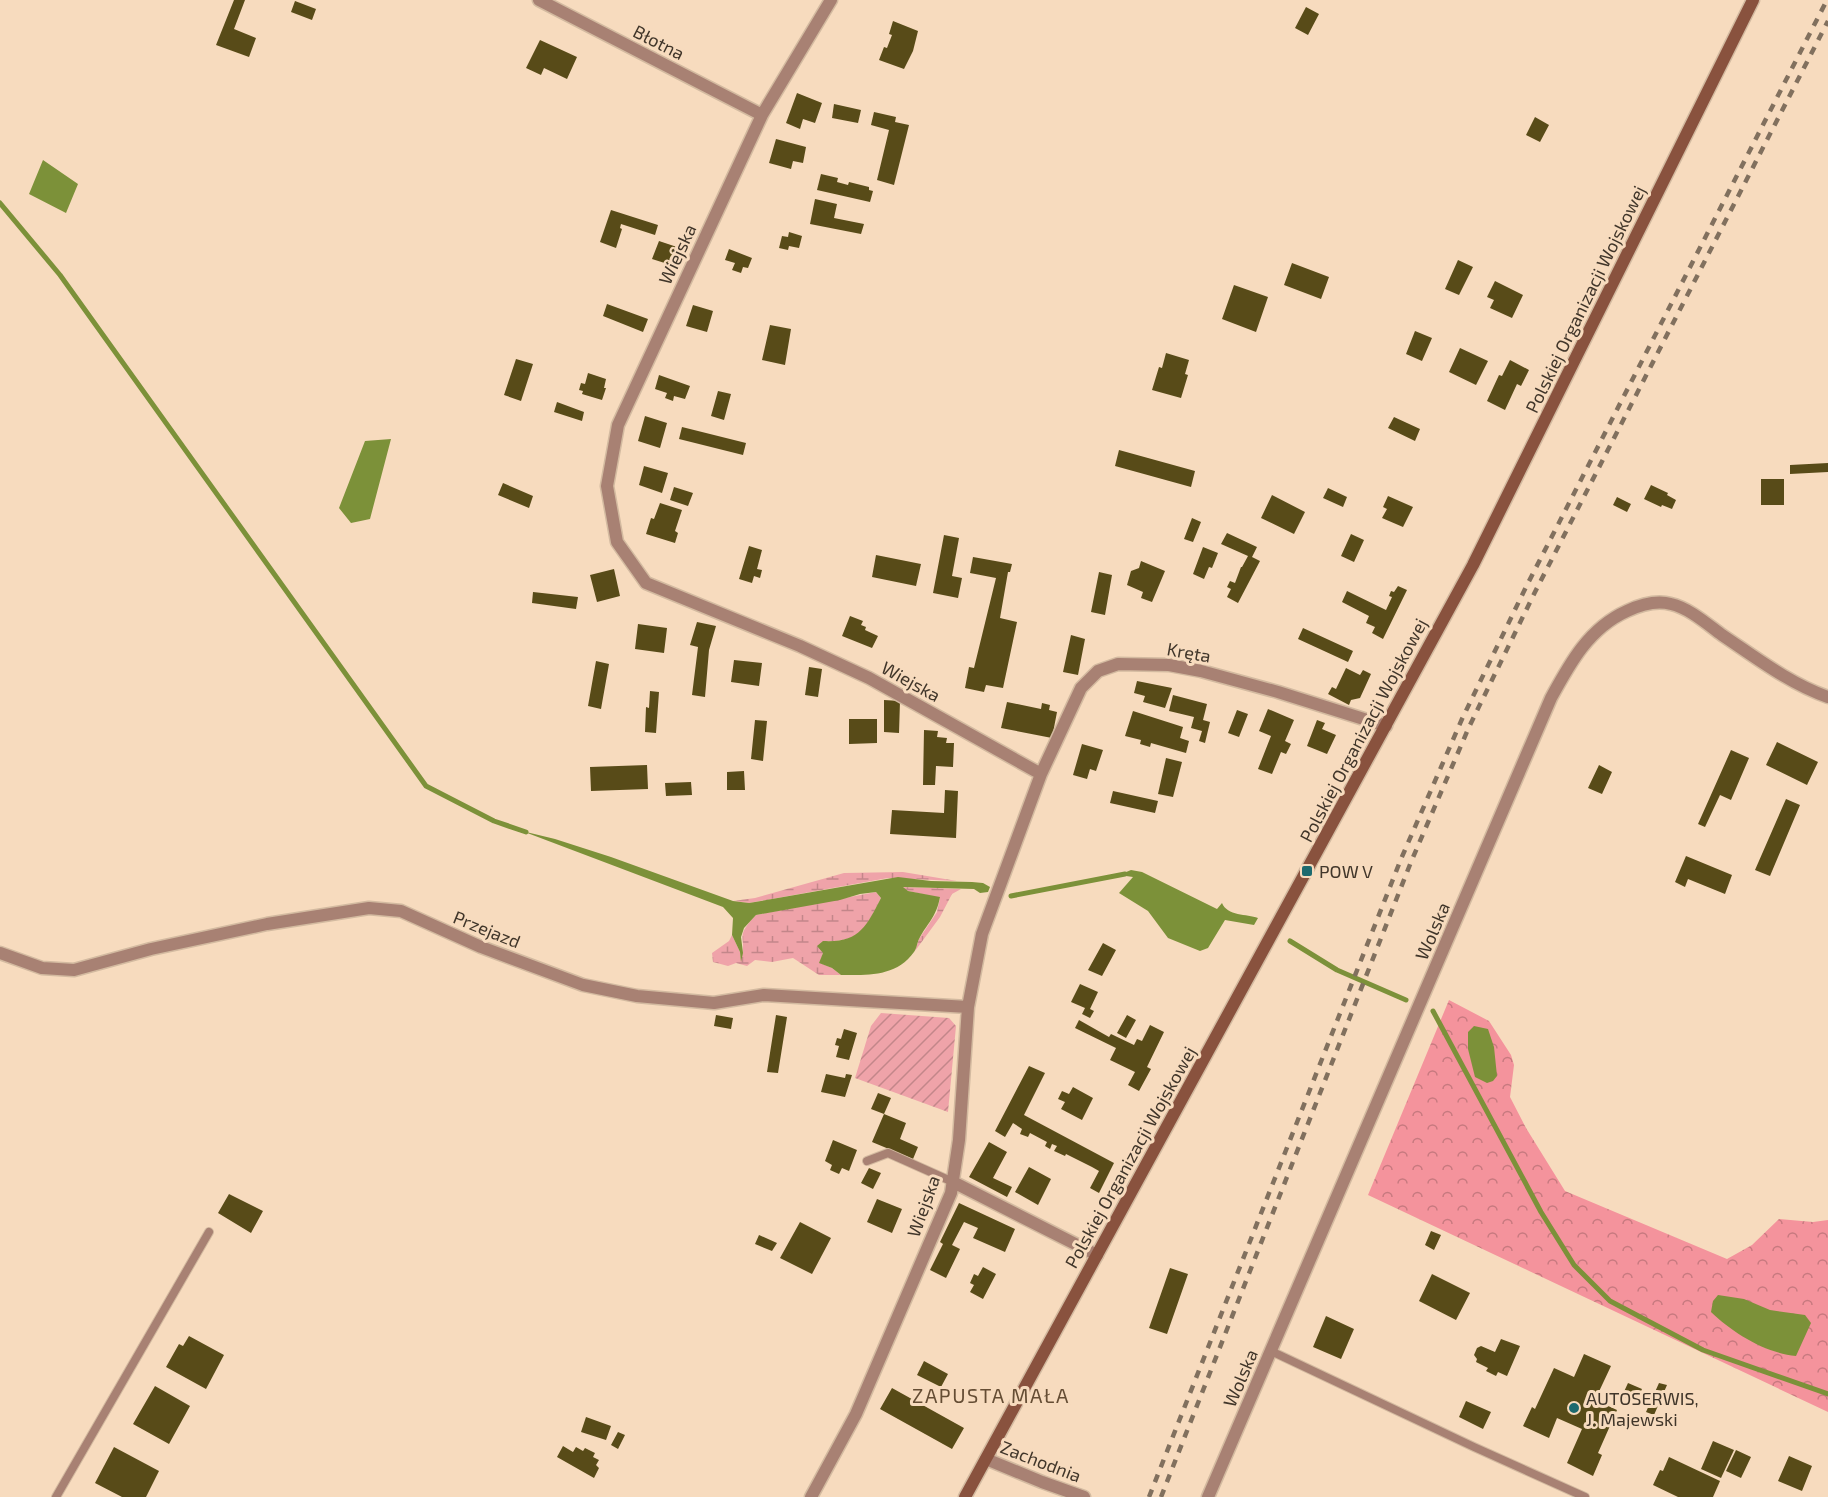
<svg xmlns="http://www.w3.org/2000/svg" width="1828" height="1497" font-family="'Exo 2',sans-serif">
<defs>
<pattern id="forest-crowns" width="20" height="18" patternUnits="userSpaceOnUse" patternTransform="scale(1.5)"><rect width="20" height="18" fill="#f4939c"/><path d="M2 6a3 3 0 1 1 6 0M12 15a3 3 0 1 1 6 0" fill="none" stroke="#c7797f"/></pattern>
<pattern id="wetland-marsh" width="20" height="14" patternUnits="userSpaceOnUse" patternTransform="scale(1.5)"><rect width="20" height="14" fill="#efa3a9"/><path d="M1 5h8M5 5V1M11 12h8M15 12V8" fill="none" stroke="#c3868a"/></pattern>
<pattern id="garden-furrows" width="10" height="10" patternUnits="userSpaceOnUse" patternTransform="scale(1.5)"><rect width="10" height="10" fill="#efa3a9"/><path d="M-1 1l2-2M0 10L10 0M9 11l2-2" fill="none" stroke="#c3868a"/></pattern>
</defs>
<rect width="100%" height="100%" fill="#f7dbbe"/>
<path fill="url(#forest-crowns)" d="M1449,1000L1489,1021L1511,1055L1514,1065L1510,1097L1526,1128L1565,1191L1727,1259L1752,1245L1779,1219L1813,1222L1828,1220V1412L1368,1195Z"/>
<path fill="url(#wetland-marsh)" d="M903,872L957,881L888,878L749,903L733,901L755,898L844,873Z
M902,887L961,889L952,894L940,917L915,951L919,939L937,912L940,898L908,891Z
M876,892L881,898C866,928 861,943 823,941V953L820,963L832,968L841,975H819L793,958L772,962L755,960L747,966L736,963L728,966L713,962L712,953L729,941L732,935L740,952L741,959C748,935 733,939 756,915Z"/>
<path fill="url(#garden-furrows)" d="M881,1013L949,1018L956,1026L948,1112L855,1078L871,1026Z"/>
<path fill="#7c9139" d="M43,160L78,184L66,213L29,194Z
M391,439L370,519L351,523L339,508L365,441Z
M522,831L555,839L611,857L733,901L749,903L898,877L931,881L972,882L983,883L990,887L988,892L980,893L974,889L903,887L908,891L940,897C936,918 928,922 919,939C917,943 917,948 914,952C896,977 868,975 841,975L832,968L819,963L823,953L817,946L823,941C859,943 866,927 881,898L876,892L860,894L840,900L756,915L744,928L741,937L743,953L741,962L740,952L732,935L733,918L723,907Z
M1131,870L1142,872L1217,909L1222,903C1227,916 1247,914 1258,918L1254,925L1225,920L1208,948L1200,951L1168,938L1148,911L1119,893L1133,877L1119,875Z
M1474,1026L1488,1029L1494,1047L1497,1076L1493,1081L1487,1083L1475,1077L1468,1049V1032Z
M1718,1295L1744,1299L1770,1310L1805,1315L1811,1323L1796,1356C1765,1353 1733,1333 1711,1312L1713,1301Z"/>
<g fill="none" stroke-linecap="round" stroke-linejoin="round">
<path stroke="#7c9139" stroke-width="5" d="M0,203L60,275L426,786L494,821L526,832
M1011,896L1125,874
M1290,941L1337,970L1406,1000
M1433,1011L1541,1212L1574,1265L1610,1301L1703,1350L1828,1394"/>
</g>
<path fill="#584b18" d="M234,0H245L234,29L256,38L249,57L216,45Z
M295,1L316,9L312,20L291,12Z
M1306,7L1319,14L1308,35L1295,28Z
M893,21L918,31L913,51L904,69L879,60L884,47L887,48L892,35L889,34Z
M540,40L577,57L567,79L544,68L541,75L526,68Z
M797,93L822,103L815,123L803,119L800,129L786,123Z
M834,104L861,110L858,123L832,118Z
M874,112L896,117L895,122L909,125L894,185L877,180L889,130L871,125Z
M1535,117L1549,125L1540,142L1526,135Z
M776,139L806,147L803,163L793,161L791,169L769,163Z
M821,174L838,178L837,182L848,185L849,182L869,187V190L873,191L870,202L817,190Z
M815,199L837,204L834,218L864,224L861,234L810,224Z
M611,210L658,225L655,235L621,224L620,228L622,229L616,248L600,242Z
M789,232L802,236L799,248L789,246L788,250L779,248L782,236L788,237Z
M659,241L677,247L671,265L652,259Z
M729,249L752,258L748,268L743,267L741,273L732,270L735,263L725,260Z
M1458,260L1473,267L1459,295L1445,289Z
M1292,263L1329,277L1321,299L1284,285Z
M1495,281L1523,295L1512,318L1490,308L1494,300L1487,297Z
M1234,285L1268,297L1256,332L1222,319Z
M607,304L648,319L643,332L603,316Z
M693,305L713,311L707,332L686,326Z
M770,325L791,329L785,365L762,360Z
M1415,331L1432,338L1422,361L1406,354Z
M1460,348L1488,361L1476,385L1449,372Z
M1166,353L1189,360L1185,374L1188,375L1181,398L1152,390L1159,367L1162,368Z
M516,359L533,364L521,401L504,395Z
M1510,360L1529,370L1521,386L1517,384L1505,410L1487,401L1499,375L1502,376Z
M588,373L606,379L604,388H606L602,400L582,394L583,391L579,390L581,383L585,384Z
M659,375L690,386L685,399L674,396L673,401L665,398L667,393L655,389Z
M718,391L731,394L724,420L711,416Z
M557,402L584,412L582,421L554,412Z
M645,416L667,423L660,448L638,441Z
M1394,417L1420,429L1415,441L1388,428Z
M682,427L746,443L743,455L679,439Z
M1119,450L1195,471L1191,487L1115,466Z
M1828,463V472L1790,474V465Z
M644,466L668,473L662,493L639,485Z
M1761,479H1784V505H1761Z
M503,483L533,496L529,508L498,495Z
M1651,485L1668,493L1667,495L1676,500L1672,509L1662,505L1661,507L1644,499Z
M674,487L693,493L688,506L670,500Z
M1328,488L1347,497L1343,507L1323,498Z
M1272,495L1305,512L1294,534L1261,518Z
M1388,496L1413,507L1403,527L1382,518L1387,509L1383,507Z
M1617,497L1631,504L1627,512L1613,505Z
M660,503L682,510L675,531L678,533L675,543L646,534L651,518L654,519Z
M1192,518L1201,522L1193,542L1184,539Z
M1227,533L1257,547L1252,557L1260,561L1238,603L1227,597L1231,589L1227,587L1230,581L1235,583L1241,567H1242L1248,556L1221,544Z
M1351,534L1364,540L1354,562L1341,556Z
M944,535L959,538L952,576L962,578L958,598L933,593Z
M749,546L762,550L757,569L762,570L760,578L754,576L752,583L739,579Z
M1203,547L1218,553L1212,568L1209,567L1204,579L1193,574Z
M876,555L921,564L916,586L872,577Z
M973,557L1012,564L1010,572H1008L1000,618L1017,622L1003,688L986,685L984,692L965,688L969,667L974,668L996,578L970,573Z
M1141,561L1165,571L1152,602L1141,598L1143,592L1127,585L1131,571L1139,568Z
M614,569L620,596L597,602L590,575Z
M1099,572L1112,575L1105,615L1091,612Z
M1398,586L1407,590L1383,639L1372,633L1375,627L1366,623L1369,616L1342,602L1347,591L1386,610L1392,597L1389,596L1391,591L1394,592Z
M533,592L578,597L576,609L532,603Z
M850,616L863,621L861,625L866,627L865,630L878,636L872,648L842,636Z
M697,622L716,626L709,650L705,697L692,695L698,647L690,645Z
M638,624L667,628L664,653L635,649Z
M1303,628L1353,651L1348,662L1298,639Z
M1071,635L1085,639L1078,675L1063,672Z
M734,660L762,663L759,686L731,682Z
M596,661L609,664L601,709L588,706Z
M809,667L822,669L818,697L805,695Z
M1346,668L1360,675L1363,670L1371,674L1360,698L1351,700L1349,705L1328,694L1332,687L1336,689Z
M1137,681L1172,688L1165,708L1143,702L1145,696L1134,693Z
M650,691L659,692L656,733L645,732L646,707L649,708Z
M1173,695L1207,704L1203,720L1210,722L1205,743L1199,741L1202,731L1191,728L1194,717L1169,711Z
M884,700L900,701L899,733L884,732Z
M1007,702L1041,709L1042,703L1050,705L1049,710L1057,712L1052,738L1001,728Z
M1268,709L1294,720L1285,741L1291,744L1286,754L1281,752L1272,774L1258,769L1271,736L1259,731Z
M1237,710L1248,714L1239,737L1228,733Z
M1133,711L1183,727L1180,738L1189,741L1186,753L1151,743L1150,747L1140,744L1141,740L1125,736Z
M849,719H877V743L849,744Z
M755,720L767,721L763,761L751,759Z
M1317,720L1325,723L1322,729L1336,735L1327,754L1307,746Z
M924,730L938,731L937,737L947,738L946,743H954L953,767L936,766L935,785H923Z
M1777,742L1818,762L1807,785L1766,765Z
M1082,744L1103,750L1096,771L1090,769L1087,779L1073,775Z
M1731,750L1749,758L1731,800L1720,795L1705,827L1698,824Z
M1166,758L1182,762L1173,797L1158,794Z
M647,765L648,789L591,791L590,767Z
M1599,765L1612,772L1602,794L1588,788Z
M744,771L745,790H727V772Z
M691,782L692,795L666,796L665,783Z
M945,790L958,791L956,838L890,834L892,810L944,813Z
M1113,791L1158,801L1155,813L1110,803Z
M1786,799L1800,805L1770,876L1755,870Z
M1686,856L1732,875L1725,894L1688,879L1685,887L1675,882Z
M1103,943L1116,950L1102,976L1088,970Z
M1080,984L1098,992L1090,1009L1094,1011L1090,1018L1082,1014L1085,1008L1071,1002Z
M716,1015L733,1018L731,1029L714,1026Z
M776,1015L787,1017L778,1073L767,1072Z
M1127,1015L1136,1020L1126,1038L1117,1033Z
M1079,1020L1109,1037L1111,1034L1134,1045L1137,1039L1142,1041L1150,1025L1164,1032L1147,1067L1151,1069L1139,1091L1128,1085L1135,1072L1110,1060L1116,1048L1075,1028Z
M844,1029L857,1033L849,1060L836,1057L839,1046L835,1045L837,1038L841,1039Z
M1029,1066L1045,1073L1024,1115L1114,1163L1099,1193L1090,1188L1099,1171L1092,1167L1066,1154L1065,1156L1054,1151L1057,1146L1052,1144L1050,1149L1045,1146L1047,1142L1030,1133L1028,1137L1020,1134L1022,1129L1013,1123L1005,1137L995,1131Z
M826,1074L845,1078L846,1074L852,1075L845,1097L821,1092Z
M1073,1087L1093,1098L1082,1120L1061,1109L1065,1102L1058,1099L1062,1091L1069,1094Z
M878,1093L891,1098L884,1114L906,1123L900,1139L918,1147L913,1159L872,1142L884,1114L871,1109Z
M833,1140L857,1150L849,1171L842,1168L839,1174L830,1170L832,1165L825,1161Z
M989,1142L1007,1152L993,1178L1012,1187L1007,1197L969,1177Z
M1029,1167L1051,1179L1038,1205L1015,1192Z
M869,1168L881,1173L873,1189L861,1183Z
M229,1194L263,1211L251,1233L218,1213Z
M877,1199L902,1209L892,1233L867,1222Z
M959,1203L1015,1229L1005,1252L973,1238L978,1228L964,1222L952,1245L960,1249L946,1278L930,1270L943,1244L940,1242Z
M800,1222L831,1238L812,1274L780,1258Z
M1431,1231L1441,1235L1434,1250L1425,1245Z
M759,1235L777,1243L772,1251L755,1244Z
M983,1267L996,1274L983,1299L970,1292L974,1285L970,1283L974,1274L978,1276Z
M1170,1268L1188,1274L1167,1334L1149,1328Z
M1432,1274L1470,1293L1456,1320L1419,1301Z
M1326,1316L1354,1329L1341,1359L1313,1347Z
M189,1336L224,1355L206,1389L166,1367L179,1344L183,1346Z
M1501,1339L1520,1346L1507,1376L1498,1372L1496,1376L1486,1371L1488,1368L1476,1362L1477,1359L1474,1355L1477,1348L1481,1346L1495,1352Z
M1584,1354L1611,1366L1595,1400L1617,1410L1598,1453L1602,1455L1593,1476L1567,1463L1582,1429L1557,1418L1549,1438L1523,1426L1532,1407L1535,1409L1554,1368L1574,1377Z
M924,1361L948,1374L941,1387L917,1375Z
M1628,1383L1642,1389L1636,1402L1622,1396Z
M1659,1383L1667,1385L1654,1415L1646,1412Z
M155,1386L190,1406L169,1444L133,1424Z
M892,1388L964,1428L952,1449L880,1409Z
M1466,1401L1491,1412L1483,1429L1459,1417Z
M586,1417L611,1426L606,1440L581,1432Z
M618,1432L625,1435L618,1449L611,1445Z
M1713,1441L1734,1450L1721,1478L1701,1469Z
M563,1446L573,1452L576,1447L583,1451L585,1448L595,1453L593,1457L599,1460L596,1465L599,1468L594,1478L557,1457Z
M114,1447L159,1471L146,1497H122L95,1483Z
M1736,1450L1751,1457L1741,1478L1726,1471Z
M1789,1456L1812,1466L1802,1491L1778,1481Z
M1669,1457L1720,1481L1713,1497H1678L1653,1485L1660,1470L1663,1471Z"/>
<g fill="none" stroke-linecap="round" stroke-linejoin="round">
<g stroke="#d3baa0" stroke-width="10">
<path id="service" d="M867,1161L888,1153L953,1182
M1271,1351L1474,1447L1585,1497
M56,1497L209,1232"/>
</g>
<g stroke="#d3baa0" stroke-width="15">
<path id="minor" d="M539,0L762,115
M831,0L762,115L618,425L607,486L617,542L646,583L800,646L869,678L1041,774
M0,953L42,968L74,970L151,949L267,924L369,908L401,911L481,947L583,985L637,996L714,1003L764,995L968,1007
M953,1182L1097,1255
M986,1459L1042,1482L1084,1497
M811,1497L856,1414L951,1193L959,1140L968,1007L982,934L1041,774L1081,688L1098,671L1118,664L1169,665L1201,671L1278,692L1386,726
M1208,1497L1551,698C1570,663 1589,628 1627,611C1642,604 1656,600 1671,604C1689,608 1707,624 1722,635C1755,657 1790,684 1828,697"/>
</g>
<g stroke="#d3baa0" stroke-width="15">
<path id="secondary" d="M965,1497L1473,565L1753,0"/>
</g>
<use href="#service" stroke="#a88173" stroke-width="8"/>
<use href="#minor" stroke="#a88173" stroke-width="12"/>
<use href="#secondary" stroke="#89523e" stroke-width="12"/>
<path stroke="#81705e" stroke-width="4.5" stroke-dasharray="8 8" stroke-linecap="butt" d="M1149,1497L1401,859L1462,719L1526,587L1827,0
M1161,1497L1411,862L1469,727L1535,592L1828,21"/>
</g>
<g fill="#1d6a6f" stroke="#f7dbbe" stroke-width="2">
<rect x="1301" y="865" width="12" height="12" rx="3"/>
<circle cx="1574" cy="1408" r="6"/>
</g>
<g text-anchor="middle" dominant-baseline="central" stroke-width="6" stroke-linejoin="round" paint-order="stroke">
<g font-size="18" fill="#41362a" stroke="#f7dbbe">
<text transform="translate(659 42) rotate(27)">Błotna</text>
<text transform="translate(677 254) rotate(-65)">Wiejska</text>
<text transform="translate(1585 299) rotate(-64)">Polskiej Organizacji Wojskowej</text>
<text transform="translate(1189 652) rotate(10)">Kręta</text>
<text transform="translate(911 681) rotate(29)">Wiejska</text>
<text transform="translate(1363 730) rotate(-62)">Polskiej Organizacji Wojskowej</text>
<text transform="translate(487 929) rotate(22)">Przejazd</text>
<text transform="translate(1432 931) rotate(-67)">Wolska</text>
<text transform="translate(1130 1157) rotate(-61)">Polskiej Organizacji Wojskowej</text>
<text transform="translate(923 1206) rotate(-70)">Wiejska</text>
<text transform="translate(1240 1378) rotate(-67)">Wolska</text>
<text transform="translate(1041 1461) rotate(21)">Zachodnia</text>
</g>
<g font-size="18" fill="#41362a" stroke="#f7dbbe" text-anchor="start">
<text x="1319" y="871">POW V</text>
<text x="1586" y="1398">AUTOSERWIS,<tspan x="1586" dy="21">J. Majewski</tspan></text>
</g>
<g font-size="20" letter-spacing="1.5" fill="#654d34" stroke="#f7dbbe">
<text x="991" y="1395">ZAPUSTA MAŁA</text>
</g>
</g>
</svg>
